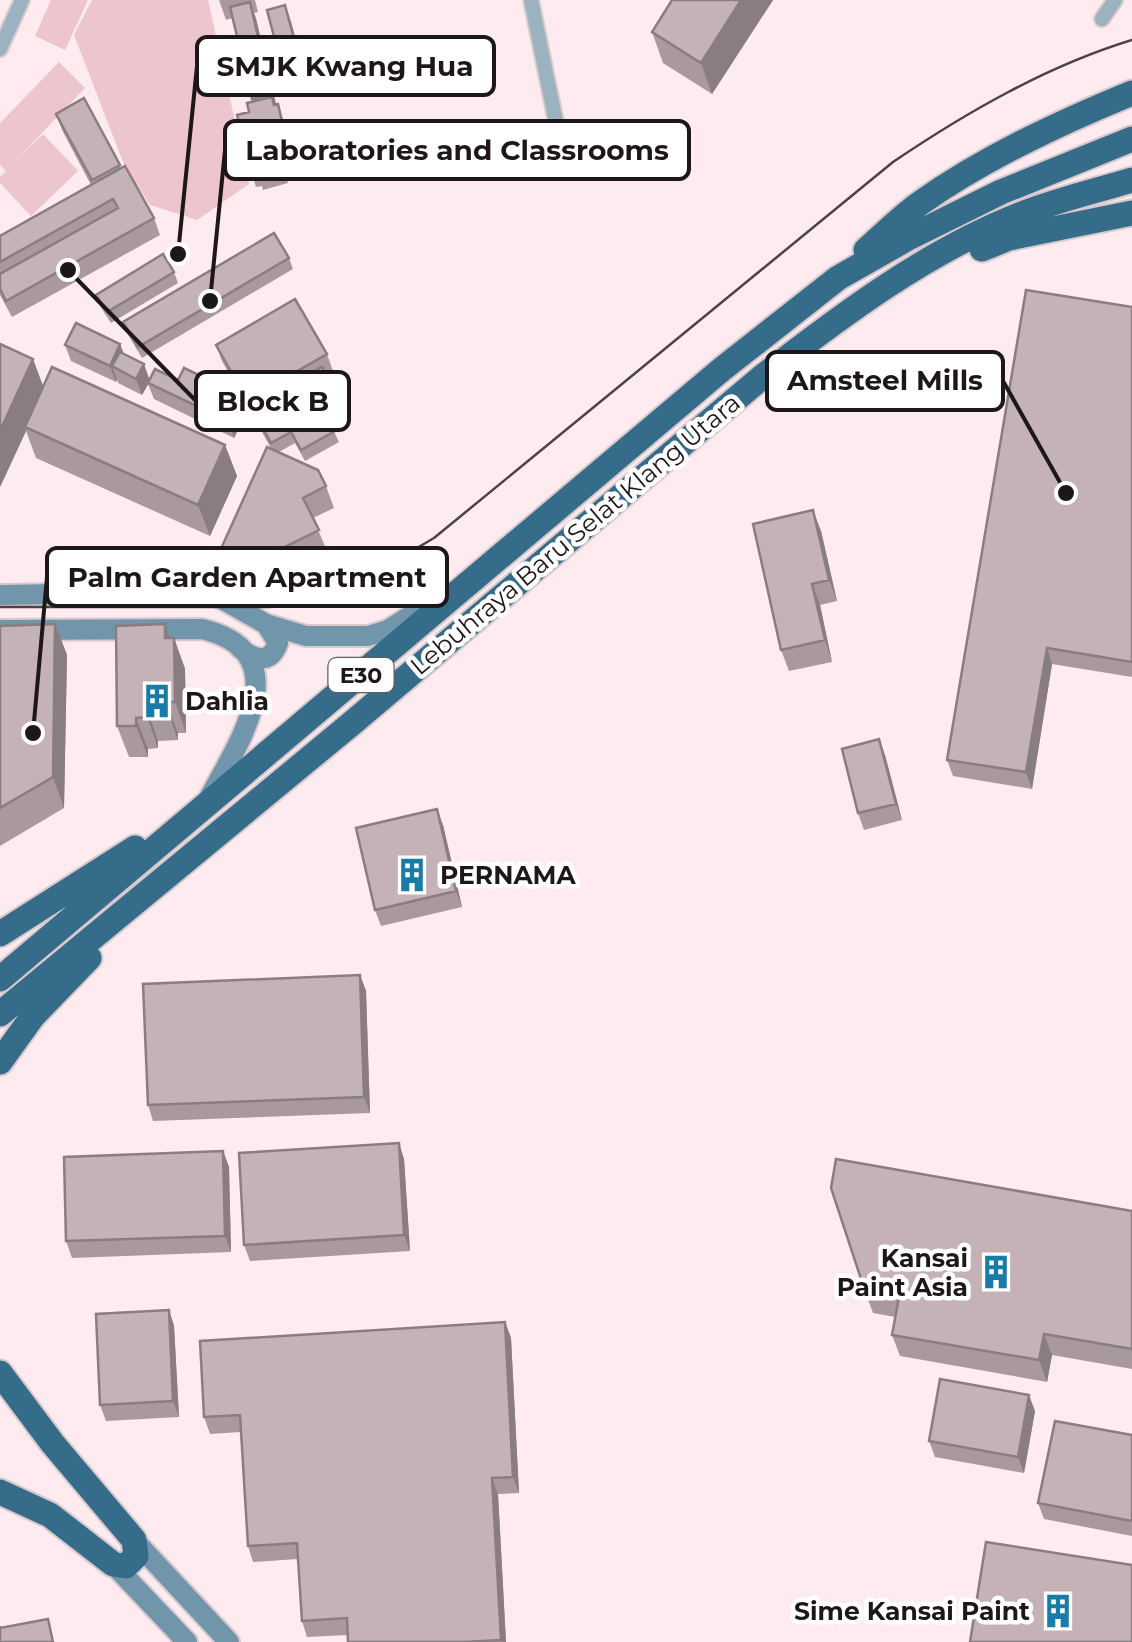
<svg xmlns="http://www.w3.org/2000/svg" width="1132" height="1642" font-family="Montserrat,sans-serif">
<rect width="100%" height="100%" fill="#fdebef"/>
<path fill="#ecc5cf" d="M51,0H88L65,50L35,36Z
M92,0H208L249,184L197,220L150,205L125,167L74,35Z
M59,62L85,88L17,159L43,134L78,171L31,216L0,183V177L6,171L0,165V123Z"/>
<g fill="none" stroke-linecap="round" stroke-linejoin="round">
<g stroke="#d9c9cd" stroke-width="18">
<path id="street" d="M531,0L558,132
M1102,19L1115,0
M0,49L22,0"/>
</g>
<g stroke="#d9c9cd" stroke-width="24">
<path id="secondary" d="M0,595L181,592L213,594L266,624L306,636H368L388,630L429,604
M0,630L202,629C302,653 237,745 208,800
M240,648C254,660 270,665 278,643L266,624
M134,1540L229,1642
M113,1564L187,1642"/>
</g>
<g stroke="#d9c9cd" stroke-width="29">
<path id="highway" d="M982,249L1009,238L1132,213
M866,250C883,235 900,218 919,204C984,158 1059,123 1132,93
M0,934L135,848
M0,979L721,370L838,278L910,237L1001,192L1132,139
M0,1014L351,724L762,377C842,315 927,251 1022,214C1057,200 1096,191 1132,180
M0,1062L33,1016L89,958
M0,1373L53,1444L134,1540L136,1556L126,1566L113,1564L50,1515L0,1492"/>
</g>
<use href="#street" stroke="#9bb3c1" stroke-width="14"/>
<use href="#secondary" stroke="#7195aa" stroke-width="20"/>
<use href="#highway" stroke="#346c89" stroke-width="25"/>
<path stroke="#4c4245" stroke-width="2.5" d="M0,607H270L356,584L434,538L893,162C967,112 1047,66 1132,40"/>
</g>
<path fill="#a9999d" d="M219,0H255L258,12L254,13L276,105L278,104L283,120L297,176L287,179L288,183L263,190L262,186L256,187L251,171L249,112L253,102L233,18L226,20Z
M773,0L712,94L663,63L652,32Z
M291,22L309,89L291,94L285,78Z
M84,98L121,168L154,218L160,235L12,317L0,295V236L91,185L62,130L56,114Z
M289,258L293,269L142,358L127,333L123,322Z
M174,272L178,283L111,323L100,306L96,295Z
M1132,307V677L1052,664L1032,789L953,776L947,760Z
M0,344L43,386L225,445L237,476L210,536L36,458L26,431L0,487Z
M120,344L124,354L150,379L178,380L247,411L234,438L154,399L148,384L142,395L118,383L117,379L116,382L71,361L65,345Z
M216,345L327,354L333,371L326,374L342,403L346,414L330,423L339,442L305,461L295,443L279,452L326,486L334,508L313,518L327,551L256,587L227,574L219,553L272,450L222,361Z
M821,531L837,601L820,605L832,662L789,671L781,650Z
M55,624L67,655L64,808L0,846V626Z
M170,638H174L185,669L186,733H178V740L158,741V748L148,749V757H129L117,726Z
M885,755L902,820L864,830L858,813Z
M443,825L462,907L381,926L375,910Z
M360,975L366,991L370,1113L153,1121L148,1105Z
M223,1151L229,1167L231,1252L72,1258L66,1241Z
M404,1159L410,1251L250,1261L244,1245Z
M1132,1211V1369L1052,1355L1047,1382L900,1356L892,1335L895,1317L873,1313L865,1291Z
M169,1310L174,1326L179,1417L106,1421L100,1405Z
M505,1322L511,1338L519,1493L498,1494L506,1642H348V1635L307,1637L302,1621L298,1559L253,1562L248,1546L241,1432L210,1434L204,1417Z
M1035,1411L1024,1473L935,1457L929,1441Z
M1132,1435V1536L1044,1519L1038,1503Z"/>
<path fill="#897d80" d="M741,0H773L712,94L701,63Z
M250,2L256,18L280,121L271,94Z
M285,5L291,22L309,89L303,73Z
M278,104L283,120L297,176L291,160Z
M120,344L126,360L112,366L117,379L116,382L110,366Z
M33,359L45,391L25,427L26,431L0,487V431Z
M144,364L150,381L142,395L136,379Z
M241,395L247,411L234,438L228,421Z
M225,445L237,476L210,536L198,505Z
M813,510L821,531L837,601L829,580Z
M812,584L820,605L832,662L825,640Z
M55,624L67,655L64,808L53,777Z
M165,624L174,649V638L185,669L186,733L175,702L165,638Z
M1047,648L1052,664L1032,789L1026,772Z
M166,702L178,733V740L167,709Z
M147,709L158,741V748L147,717Z
M136,718L148,749V757L136,726Z
M879,739L885,755L902,820L896,804Z
M437,809L443,825L462,907L456,891Z
M360,975L366,991L370,1113L364,1097Z
M399,1143L404,1159L410,1251L404,1235Z
M223,1151L229,1167L231,1252L225,1236Z
M169,1310L174,1326L179,1417L173,1401Z
M505,1322L511,1338L519,1493L513,1477Z
M1044,1334L1052,1355L1047,1382L1039,1360Z
M1029,1395L1035,1411L1024,1473L1018,1457Z
M492,1478L498,1494L506,1642H502L501,1640Z"/>
<path fill="#c4b2b7" stroke="#897d80" stroke-width="2.5" d="M672,0H741L701,63L652,32Z
M250,2L271,94L252,99L230,7Z
M285,5L303,73L285,78L267,10Z
M272,97L274,105L278,104L291,160L281,163L282,167L257,173L256,169L251,171L237,115L249,112L247,103Z
M84,98L120,165L92,180L56,114Z
M125,166L154,218L6,301L0,289V274L118,208L113,199L0,262V236Z
M274,233L289,258L138,347L123,322Z
M163,254L174,272L107,312L96,295Z
M1026,290L1132,307V662L1047,648L1026,772L947,760Z
M295,299L327,354L247,400L216,345Z
M76,323L120,344L110,366L65,345Z
M0,344L33,359L0,431Z
M120,352L144,364L136,379L112,366Z
M52,367L225,445L198,505L25,427Z
M322,367L342,403L325,413L335,431L301,450L291,432L271,443L251,406Z
M184,368L241,395L228,421L148,383L155,369L178,380Z
M267,447L318,470L326,486L303,498L319,530L248,565L219,553Z
M813,510L829,580L812,584L825,640L781,650L753,524Z
M55,624L53,777L0,808V626Z
M165,624V638H174L175,702H166L167,709H147V717L136,718V726H117L116,626Z
M879,739L896,804L858,813L842,749Z
M437,809L456,891L375,910L356,828Z
M360,975L364,1097L148,1105L143,984Z
M399,1143L404,1235L244,1245L239,1153Z
M223,1151L225,1236L66,1241L64,1157Z
M836,1159L1132,1211V1349L1044,1334L1039,1360L892,1335L899,1297L865,1291L831,1188Z
M169,1310L173,1401L100,1405L96,1314Z
M505,1322L513,1477L492,1478L501,1640L464,1642H348L347,1618L302,1621L297,1543L248,1546L240,1415L204,1417L200,1341Z
M940,1379L1029,1395L1018,1457L929,1441Z
M1055,1421L1132,1435V1521L1038,1503Z
M986,1542L1132,1565V1642H970Z
M48,1619L53,1642H0V1626V1628Z"/>
<defs>
<g id="building-bare" transform="scale(2.7)"><path d="M-4-6H4V6H1V3H-1V6H-4ZM-2.5-4.3h1.7v1.8h-1.7ZM.8-4.3h1.7v1.8H.8ZM-2.5-1h1.7V.8h-1.7ZM.8-1h1.7V.8H.8Z" fill="#197ba7" stroke="#fff" stroke-width="2.5" paint-order="stroke"/></g>
</defs>
<g fill-rule="evenodd">
<use href="#building-bare" x="157" y="701"/>
<use href="#building-bare" x="412" y="875"/>
<use href="#building-bare" x="996" y="1272"/>
<use href="#building-bare" x="1058" y="1611"/>
</g>
<g text-anchor="middle" dominant-baseline="central" stroke-width="9" stroke-linejoin="round" paint-order="stroke">
<rect fill="#fff" stroke="#625d5e" stroke-width="2.5" x="328.5" y="658" width="65" height="34" rx="8"/>
<g font-size="22" font-weight="bold" fill="#1e1719">
<text x="361" y="675">E30</text>
</g>
<g font-size="25" fill="#1e1719" stroke="#fff">
<text transform="translate(575 534) rotate(-40)">Lebuhraya Baru Selat Klang Utara</text>
</g>
<g font-size="25" font-weight="bold" fill="#1e1719" stroke="#fff" text-anchor="start">
<text x="185" y="701">Dahlia</text>
<text x="440" y="875">PERNAMA</text>
<text x="968" y="1258" text-anchor="end">Kansai<tspan x="968" dy="29">Paint Asia</tspan></text>
<text x="1030" y="1611" text-anchor="end">Sime Kansai Paint</text>
</g>
</g>
<path fill="none" stroke="#1e1719" stroke-width="4" d="M178 254L197 66M210 301L225 150M1066 493L1003 381M68 270L196 401M33 733L47 577"/>
<g fill="#1e1719" stroke="#fff" stroke-width="4">
<circle cx="178" cy="254" r="10"/>
<circle cx="210" cy="301" r="10"/>
<circle cx="1066" cy="493" r="10"/>
<circle cx="68" cy="270" r="10"/>
<circle cx="33" cy="733" r="10"/>
</g>
<g fill="#fff" stroke="#1e1719" stroke-width="4">
<rect x="197" y="37" width="297" height="58" rx="10"/>
<rect x="225" y="121" width="464" height="58" rx="10"/>
<rect x="767" y="352" width="236" height="58" rx="10"/>
<rect x="196" y="372" width="153" height="58" rx="10"/>
<rect x="47" y="548" width="400" height="58" rx="10"/>
</g>
<g font-size="28" text-anchor="middle" font-weight="bold" fill="#1e1719">
<text x="345" y="76">SMJK Kwang Hua</text>
<text x="457" y="160">Laboratories and Classrooms</text>
<text x="885" y="390">Amsteel Mills</text>
<text x="273" y="411">Block B</text>
<text x="247" y="587">Palm Garden Apartment</text>
</g>
</svg>
